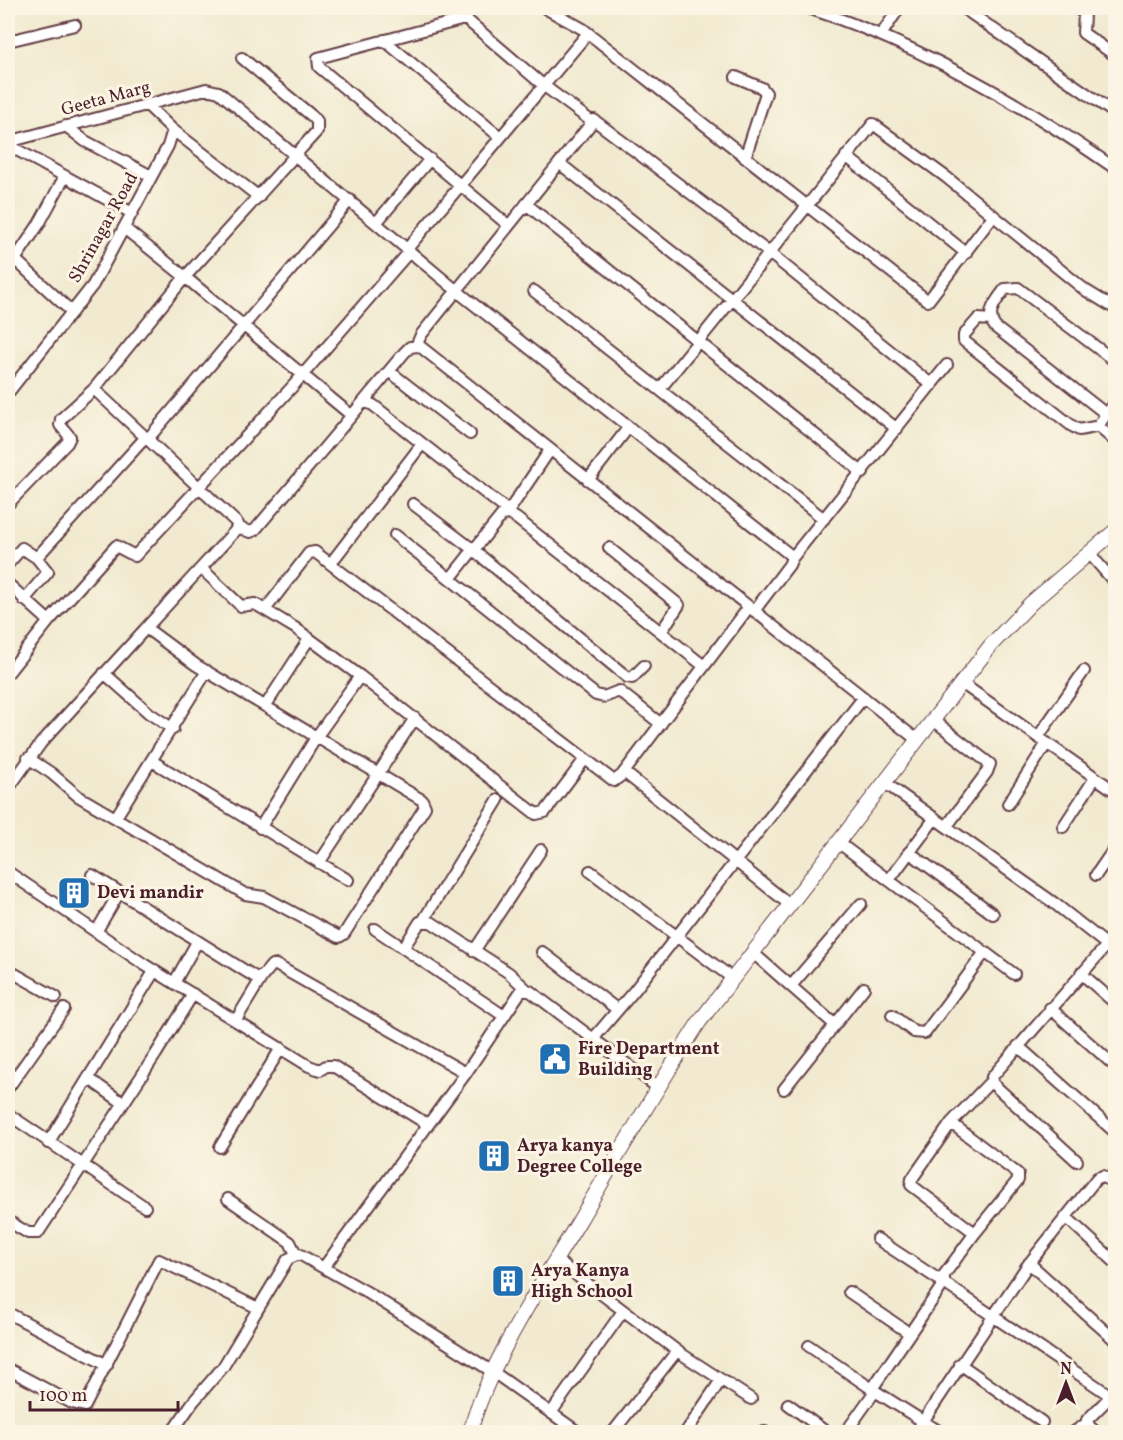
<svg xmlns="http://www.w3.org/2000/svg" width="1123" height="1440" font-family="Vollkorn,serif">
<rect width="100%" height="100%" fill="#fcf5e5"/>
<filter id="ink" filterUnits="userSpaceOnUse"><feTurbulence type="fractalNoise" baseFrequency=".0167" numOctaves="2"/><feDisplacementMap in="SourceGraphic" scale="12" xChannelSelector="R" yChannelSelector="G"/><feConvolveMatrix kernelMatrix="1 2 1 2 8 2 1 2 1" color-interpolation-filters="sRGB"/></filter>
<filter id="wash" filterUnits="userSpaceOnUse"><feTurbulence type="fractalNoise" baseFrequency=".008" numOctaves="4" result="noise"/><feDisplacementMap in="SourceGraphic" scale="24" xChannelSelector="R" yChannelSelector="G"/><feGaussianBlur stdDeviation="1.35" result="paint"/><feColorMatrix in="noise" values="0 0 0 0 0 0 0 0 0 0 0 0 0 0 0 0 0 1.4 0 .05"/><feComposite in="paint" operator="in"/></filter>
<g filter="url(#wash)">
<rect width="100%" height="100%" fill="#f1ead0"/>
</g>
<g filter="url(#ink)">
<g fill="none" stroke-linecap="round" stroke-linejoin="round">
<g stroke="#633d44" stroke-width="14">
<path id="minor" d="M545,8L583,29L928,301L993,216
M808,8C916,43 1023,104 1116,169
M963,8L1116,114
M1077,8L1084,14L1083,33L1116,56
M881,35L899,8
M384,40L500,137
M8,41L75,25
M736,77L762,88L766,93L745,158
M66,126L85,141L151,176
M173,130L259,197
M8,142L206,89L219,92L457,291L789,554L792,558L789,565L754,611
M8,145L132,213
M846,156L966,253
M559,163L897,429
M526,204L863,473
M376,223L430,159
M508,225L319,67L318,58L461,20H467L543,85L591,121
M124,228L185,277L317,131V121L312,116L242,58
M407,249L588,33
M8,253L72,312
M8,270L39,224L65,176
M534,291L824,519
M991,320L978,319L964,335V341L1072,426L1079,430L1100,426
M389,371L470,434
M660,389L873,124L946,177L1085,290L1116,309
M8,393L93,285L168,146L173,130L147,105
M364,401L404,353L410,347L418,346
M1116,401L1100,423V428L1116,442
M1106,414L995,327C985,313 996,301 1005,289L1018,288L1116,362
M147,440L350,200
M588,480L628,428
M8,504L67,443L70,437L60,425L61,419L94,389
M413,504L471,548L477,546L502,515L509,514L516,518L704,666
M508,512L550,450
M237,527L250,532L255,530L364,401L373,405L503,507L509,514
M395,535L596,695L604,697L619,691L661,724
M471,548L627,677L632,678L644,666
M609,548L679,605L661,632
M1089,553L1116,584
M792,558L947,365
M331,563L422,444
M8,564L22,548L34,556H38L145,438
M201,568L241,606L255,604L295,628L360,676L536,814L545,812L585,759
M450,579L473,550
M8,584L49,621L116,546L135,556L293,386L410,251
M24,600L48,572L36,557
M265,610L309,553L315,552L614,781L622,775L749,607
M146,628L235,531L238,524L94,389L185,277L351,415
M8,673L49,621
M104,673L149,713L173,729
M960,682L1116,792
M266,705L309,639
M932,719L990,764L987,772L947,826
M1038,737L1084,671
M916,739L417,344L421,335L594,120L768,252L932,385
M152,761L348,880
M624,772L789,904
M885,783L1054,903L1116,952
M8,789L41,743L146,628L196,665L422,800L425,807L344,934L339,937L264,897L245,894L78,796L51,773L28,758
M1008,804L1047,743
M116,817L207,671
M1063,827L1095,778
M260,828L317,736L360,676
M839,843L1014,974
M909,852L993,914
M319,863L415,718
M590,871L732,978
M8,872L145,965L309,1066L320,1070L326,1066H333L427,1124
M92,875L255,977H262L272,965H276L466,1073
M1096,875L1116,846
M889,880L935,818
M423,921L498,800
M375,929L504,1016
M96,932L119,893
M404,947L420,922H431L509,973L527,990
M474,951L541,850
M542,952L618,1010
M752,952L834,1024
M8,970L56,997
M1081,973L1116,1004
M174,983L197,942
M791,986L861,904
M1050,1008L1116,1067
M892,1015L914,1032L925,1033L985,952
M236,1020L262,977
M593,1039L634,991L863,698
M1018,1046L1116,1133
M88,1078L123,1103
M992,1080L951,1123L912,1179L911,1185L975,1233L944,1275V1283L1108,1394V1399L1087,1420L1089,1426L1096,1432
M8,1088L64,1009
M784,1089L864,988
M8,1114L145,1207
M951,1123L1018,1174V1180L975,1233
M48,1143L155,970
M220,1147L281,1048
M1077,1161L993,1084L992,1077L1107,945
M228,1199L290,1242L296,1254
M1066,1217L1116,1263
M8,1221L28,1233H38L156,1054L193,994
M556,1260L680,1353L751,1399
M1029,1263L1116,1341
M324,1267L466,1073L521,991H530L657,1087
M849,1292L909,1333
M8,1313L107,1365
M809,1346L875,1391
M960,1364L1042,1422
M8,1369L72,1403L85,1406L159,1260L258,1308
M872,1389L944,1283L877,1239
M788,1404L826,1432
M551,1413L623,1311
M172,1432L193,1402L223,1367L288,1259L299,1254L365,1291L493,1372L578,1432
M613,1432L677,1351
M686,1432L721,1380
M764,1432H765
M846,1432L875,1391L940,1432
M916,1432L1027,1266L1097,1178L1103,1176L1116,1185
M1074,1432L1087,1423"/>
</g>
<g stroke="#633d44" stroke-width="16">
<path id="major" d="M470,1432C489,1362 540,1286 578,1223C618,1155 657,1087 700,1021L991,645L1031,603L1116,530"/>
</g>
<use href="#minor" stroke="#fff" stroke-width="10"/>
<use href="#major" stroke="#fff" stroke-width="14"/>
</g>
</g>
<defs>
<g id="building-square" transform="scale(1.725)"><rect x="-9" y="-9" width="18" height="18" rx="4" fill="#1f6fb2" stroke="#fcf5e5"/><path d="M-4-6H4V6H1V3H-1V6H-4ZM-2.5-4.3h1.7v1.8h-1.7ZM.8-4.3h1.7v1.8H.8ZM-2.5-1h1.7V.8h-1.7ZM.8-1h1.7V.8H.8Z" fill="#fff"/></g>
<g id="civic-square" transform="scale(1.725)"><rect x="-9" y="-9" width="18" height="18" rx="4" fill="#1f6fb2" stroke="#fcf5e5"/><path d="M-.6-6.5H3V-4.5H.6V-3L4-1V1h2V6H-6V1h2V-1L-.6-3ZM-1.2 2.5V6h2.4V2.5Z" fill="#fff"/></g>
</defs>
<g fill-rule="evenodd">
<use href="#building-square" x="74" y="893"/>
<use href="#civic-square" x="555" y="1059"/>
<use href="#building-square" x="494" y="1156"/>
<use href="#building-square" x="508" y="1281"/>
</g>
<g text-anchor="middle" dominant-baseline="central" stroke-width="6" stroke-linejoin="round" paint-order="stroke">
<g font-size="18" fill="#4a1f2b" stroke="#fcf5e5">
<text transform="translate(106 99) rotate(-15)">Geeta Marg</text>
<text transform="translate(104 228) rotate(-61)">Shrinagar Road</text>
</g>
<g font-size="18" font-weight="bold" fill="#4a1f2b" stroke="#fcf5e5" text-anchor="start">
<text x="97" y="893">Devi mandir</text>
<text x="578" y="1049">Fire Department<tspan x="578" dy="21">Building</tspan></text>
<text x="517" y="1146">Arya kanya<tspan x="517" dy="21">Degree College</tspan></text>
<text x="531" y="1271">Arya Kanya<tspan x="531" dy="21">High School</tspan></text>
</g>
</g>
<rect width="1123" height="1440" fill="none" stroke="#fcf5e5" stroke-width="30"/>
<g transform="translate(1066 1383)" stroke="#fcf5e5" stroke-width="4.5" paint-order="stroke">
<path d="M0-4.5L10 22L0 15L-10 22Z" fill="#4a1f2b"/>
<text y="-9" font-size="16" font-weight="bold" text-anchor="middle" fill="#4a1f2b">N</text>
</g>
<path d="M30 1401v9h148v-9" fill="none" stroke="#4a1f2b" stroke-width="3"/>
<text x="39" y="1401" font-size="18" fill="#4a1f2b" stroke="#fcf5e5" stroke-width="4.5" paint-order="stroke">100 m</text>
</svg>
